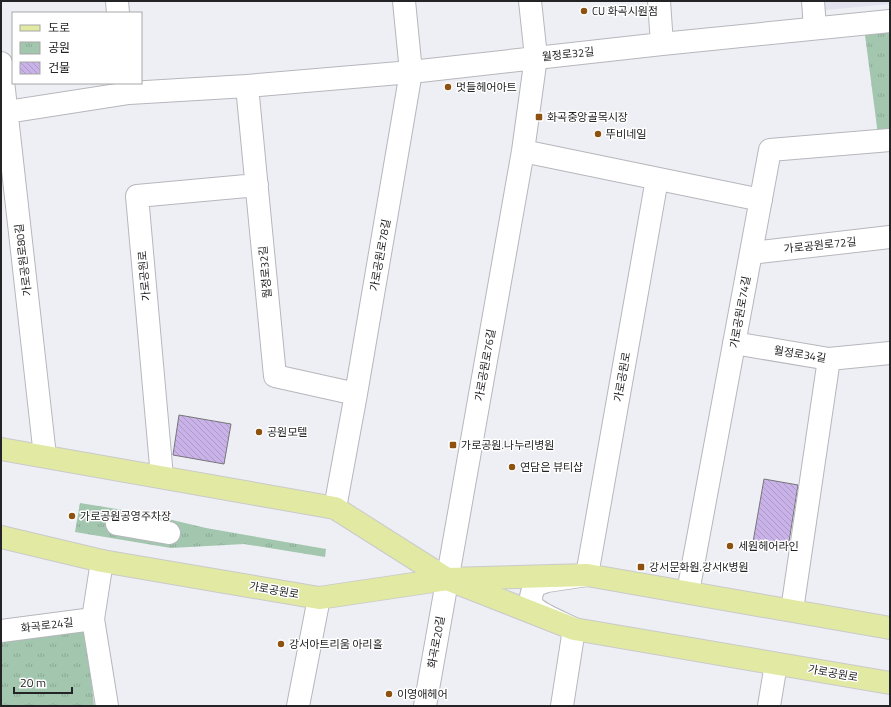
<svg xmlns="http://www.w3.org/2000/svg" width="891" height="707" font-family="'Titillium Web','Noto Sans KR',sans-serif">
<defs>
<pattern id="park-tufts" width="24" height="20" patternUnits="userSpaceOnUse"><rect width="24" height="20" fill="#a2c6ae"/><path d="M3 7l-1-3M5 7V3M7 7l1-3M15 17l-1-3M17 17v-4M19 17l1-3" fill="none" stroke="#8baa96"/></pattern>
<pattern id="building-back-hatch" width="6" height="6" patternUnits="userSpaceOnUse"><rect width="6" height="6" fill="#c8b2e7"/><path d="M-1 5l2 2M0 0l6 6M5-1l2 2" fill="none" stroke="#ac99c6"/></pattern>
</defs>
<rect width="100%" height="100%" fill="#eeeff4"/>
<path fill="#e1e2ee" d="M824,1H890V4L825,10Z"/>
<path fill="url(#park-tufts)" d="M890,32V134L878,135L865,35Z
M80,503L147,514L206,528L326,549L325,557L244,544L171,548L75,532Z
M86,628L94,706H1V642Z"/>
<path fill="url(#building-back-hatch)" stroke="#77757a" d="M179,415L231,424L224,464L173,455Z
M764,479L798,485L788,548L753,542Z"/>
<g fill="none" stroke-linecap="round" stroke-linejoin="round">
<g stroke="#b6b7bc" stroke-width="24">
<path id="minor" d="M117,1L118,13
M659,1L662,44
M813,1L815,28
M1,63L45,456
M247,86L275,376L356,394
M1,113L129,93L247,86L411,72L662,44L890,21
M523,151L761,200
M751,253L890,237
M734,343L829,359L890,353
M162,477L137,196L257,185
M335,508L356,394L411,72L404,1
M117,524L169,533
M102,561L93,619L107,706
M688,592L770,150L890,140
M792,610L829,359
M1,631L93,619
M298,706L319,598
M425,706L523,151L536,57L530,1
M562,706L574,629C565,624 539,614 533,606C529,599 532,591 536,585L547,581L587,575L657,179
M769,706L776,664"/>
</g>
<g stroke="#cacacb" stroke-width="24">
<path id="major" d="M1,449L335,508L447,579L587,575L890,628
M1,537L102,561L319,598L447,579L574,629L890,683"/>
</g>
<use href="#minor" stroke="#fff" stroke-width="22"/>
<use href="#major" stroke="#e2e9a2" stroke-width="22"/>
</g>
<g fill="#8d520f" stroke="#fff" stroke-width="1.5">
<circle cx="584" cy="11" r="4"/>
<circle cx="448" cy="87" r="4"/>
<rect x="535" y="113" width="8" height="8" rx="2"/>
<circle cx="598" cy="134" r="4"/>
<circle cx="259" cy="432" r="4"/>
<rect x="449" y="441" width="8" height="8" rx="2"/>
<circle cx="512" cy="467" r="4"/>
<circle cx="72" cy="516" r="4"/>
<circle cx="730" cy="546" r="4"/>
<rect x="637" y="563" width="8" height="8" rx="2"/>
<circle cx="281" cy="644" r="4"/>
<circle cx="389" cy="694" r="4"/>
</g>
<g text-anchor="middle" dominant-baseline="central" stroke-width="3" stroke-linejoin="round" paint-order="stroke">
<g font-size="11" fill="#242426" stroke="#fff" text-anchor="start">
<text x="592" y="11">CU 화곡시원점</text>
<text x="456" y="87">멋들헤어아트</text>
<text x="547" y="117">화곡중앙골목시장</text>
<text x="606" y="134">뚜비네일</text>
<text x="267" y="432">공원모텔</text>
<text x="461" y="445">가로공원.나누리병원</text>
<text x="520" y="467">연담은 뷰티샵</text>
<text x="80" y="516">가로공원공영주차장</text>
<text x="738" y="546">세원헤어라인</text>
<text x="649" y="567">강서문화원.강서K병원</text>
<text x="289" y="644">강서아트리움 아리홀</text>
<text x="397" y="694">이영애헤어</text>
</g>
<g font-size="11" fill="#242426" stroke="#fff">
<text transform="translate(568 54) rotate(-6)">월정로32길</text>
<text transform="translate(820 245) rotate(-6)">가로공원로72길</text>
<text transform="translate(380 255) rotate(-80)">가로공원로78길</text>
<text transform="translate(23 260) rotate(-97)">가로공원로80길</text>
<text transform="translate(265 272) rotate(-95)">월정로32길</text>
<text transform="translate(144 276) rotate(-95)">가로공원로</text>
<text transform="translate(740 312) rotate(-80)">가로공원로74길</text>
<text transform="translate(800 354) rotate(9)">월정로34길</text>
<text transform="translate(485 365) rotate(-80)">가로공원로76길</text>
<text transform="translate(622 377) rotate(-80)">가로공원로</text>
<text transform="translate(274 590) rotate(10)">가로공원로</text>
<text transform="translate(47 625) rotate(-7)">화곡로24길</text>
<text transform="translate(436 642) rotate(-80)">화곡로20길</text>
<text transform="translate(833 673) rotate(10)">가로공원로</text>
</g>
</g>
<rect width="891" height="707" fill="none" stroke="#242426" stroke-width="4"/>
<rect x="12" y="12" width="130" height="72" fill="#ffffff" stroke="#a7a7a8"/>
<rect x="20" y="25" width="20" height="6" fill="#e2e9a2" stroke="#a7a7a8"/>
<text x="48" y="32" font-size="12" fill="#242426">도로</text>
<rect x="20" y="42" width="20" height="12" fill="url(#park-tufts)" stroke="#a7a7a8"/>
<text x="48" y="52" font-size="12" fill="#242426">공원</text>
<rect x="20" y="62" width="20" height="12" fill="url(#building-back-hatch)" stroke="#a7a7a8"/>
<text x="48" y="72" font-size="12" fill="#242426">건물</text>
<path d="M14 687v6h58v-6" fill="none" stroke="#242426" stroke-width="2"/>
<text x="20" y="687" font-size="12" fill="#242426" stroke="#ffffff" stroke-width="3" paint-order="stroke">20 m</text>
</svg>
